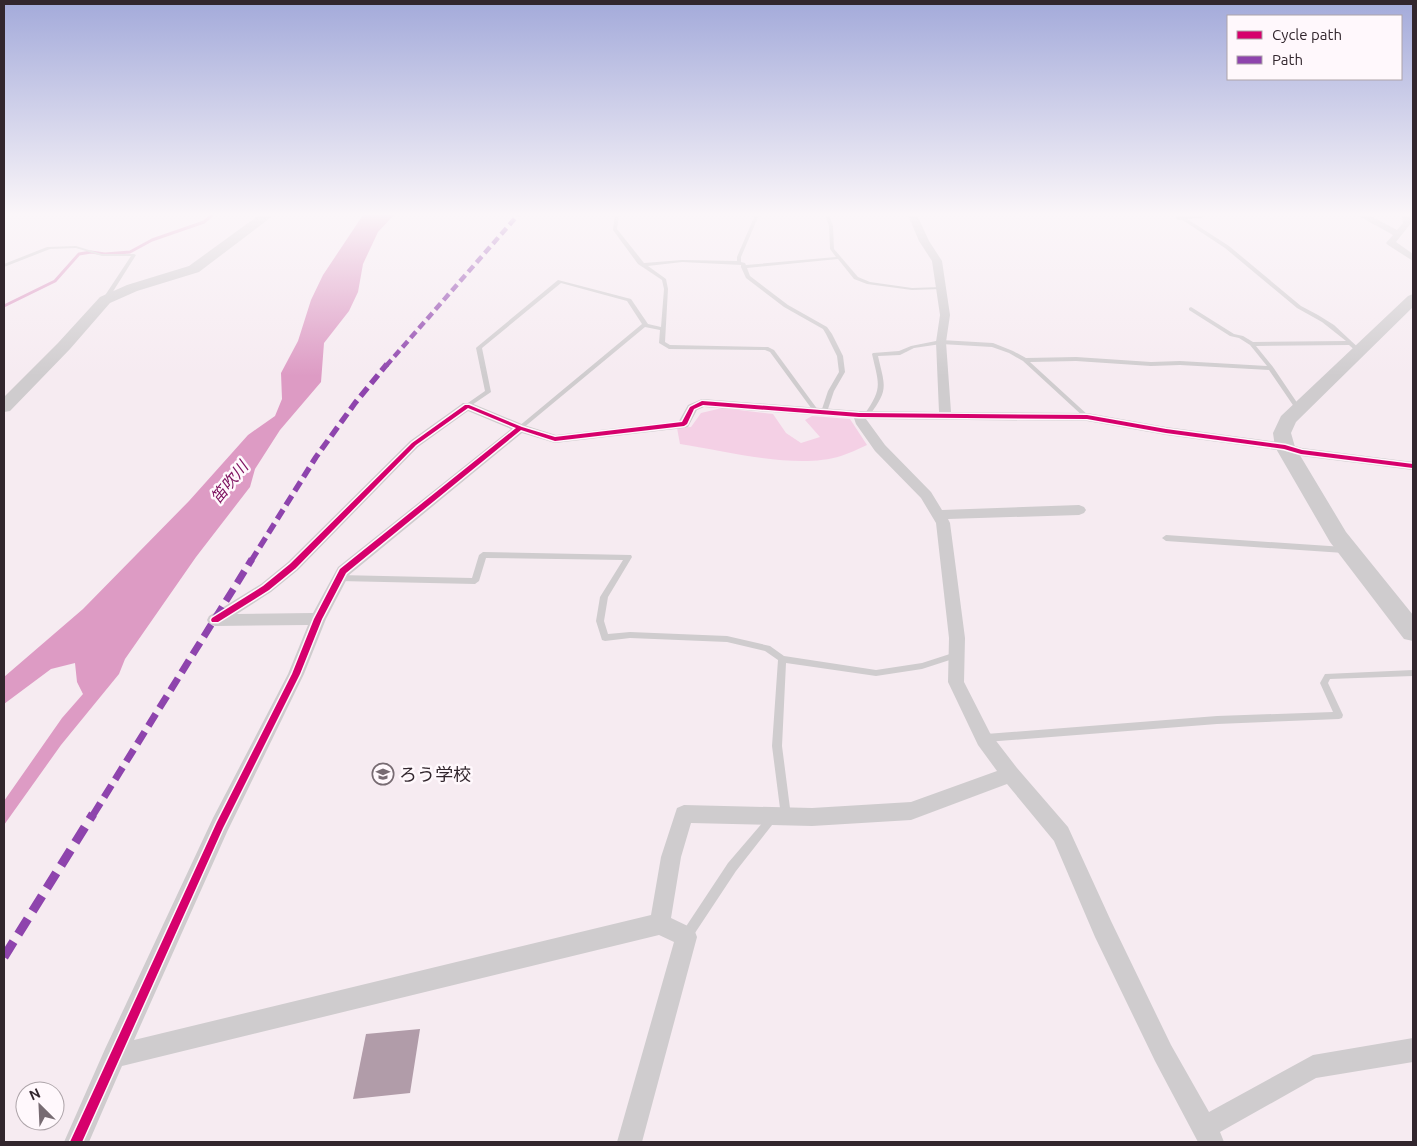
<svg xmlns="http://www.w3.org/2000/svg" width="1417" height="1146" font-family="Ubuntu,'Noto Sans JP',sans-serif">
<rect width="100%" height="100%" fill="#f6ebf1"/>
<path fill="#f4d0e5" d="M722,408L773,414L786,433L801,443L820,437L805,420L812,416L850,419L867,445C858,449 850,453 841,456C797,470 726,451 680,444L677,428L691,427L701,413Z"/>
<path fill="#dd9bc4" d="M363,215H394L378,232L363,264L358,292L349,311L324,343L321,382L280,430L255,469L250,487L196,557L125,659L119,674L61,745L4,825V801L62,718L83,694L77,682L75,663L51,669L4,704V677L83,609L189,501L248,435L275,416L282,399L281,373L298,341L311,300L323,275Z"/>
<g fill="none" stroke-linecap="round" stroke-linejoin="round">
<path stroke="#dd9bc4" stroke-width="3" d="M4,306L55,281L79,254L91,252L105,254L130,252L152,240L204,222L212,215"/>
</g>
<path fill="#b19ca9" d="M420,1029L410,1093L353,1099L366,1034Z"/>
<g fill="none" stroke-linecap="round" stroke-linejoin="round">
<path fill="#cfccce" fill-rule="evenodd" d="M615,215H619L617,229L644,263L682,260L737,261V257L755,215H759L741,257V262L745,263L746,265L836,257L830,249L829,226L825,215H829L833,226L834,249L858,277L870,282L912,288L941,287L943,288L941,289L912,290L867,284L854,279L838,259L747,268L750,276L788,305L827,327L832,334L843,356L845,372L834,391L827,412L824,414L821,412L828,391L839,372L837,356L826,334L823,329L784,307L746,278L741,267V265L682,262L648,266L666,279L668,289L665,342L670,345L768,347L774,350L818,410V412H814L770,352L765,350L669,349L659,343L660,330L645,327L522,429H518V427L642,324L627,301L561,283L482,348L491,392L469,407H465V405L485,391L476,348L477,347L558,280L631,299L648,324L661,327L664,289L662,280L638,264L613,230Z
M1175,215H1181L1229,246L1301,306L1318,315L1334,325L1363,352L1360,354L1358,353L1349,345L1256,346L1273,367L1302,410L1301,411H1297L1269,370L1180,365L1151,366L1076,361L1030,362L1089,416L1090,417L1087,419L1085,418L1023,361L1009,353L992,347L941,344L914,348L900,355L878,356C885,387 889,389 869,416H865L864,415C883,388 879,385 872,354L873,353L899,351L911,346L941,340L993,343L1013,351L1026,358L1076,357L1151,362L1180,361L1267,366L1250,345L1239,338L1230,336L1189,310V308L1191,307L1234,334L1243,336L1253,342L1346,341L1322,322L1297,308L1225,248Z
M76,246L102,254H134L136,255L107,301L102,300L131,256H102L76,248L50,249L4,267V264L47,247Z
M1166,535L1344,547L1348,550L1344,553L1166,541L1162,538Z
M483,552L631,555L632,557L608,597L604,621L608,634L630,632L727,636L770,646L784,656L876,670L922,663L956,652L959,653L960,655L959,657L922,669L876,676L786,663L782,746L791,816L789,819L786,821L783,819L781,816L772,746L778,660L765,651L727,642L630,638L605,641L602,640L596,621L600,597L623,560L486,558L479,581L475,584L339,581L335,578L339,575L472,578L479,555Z
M1413,670V676L1330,679L1328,683L1343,715L1342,718L1339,719L1217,724L986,742L983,741L982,738L983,735L986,734L1217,716L1333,712L1320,683L1325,674Z
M773,812L776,814L778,817L776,820L736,871L691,939L687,940L683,939L682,935L683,931L728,863L770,814Z"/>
<path fill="#cfccce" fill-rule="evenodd" d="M908,215H917L929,241L942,261L950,315L946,342L951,412L1087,413L1166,427L1285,443L1302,448L1413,462V470L1301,456L1284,451L1166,435L1087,421L866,419L885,445L931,492L942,510L1079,505L1084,507L1086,510L1084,513L1079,515L948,519L950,523L965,638L964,682L990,733L1017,768L1068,827L1111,921L1171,1045L1209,1112L1313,1055L1413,1038V1062L1316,1078L1220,1132L1224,1142H1198L1155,1061L1095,937L1054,841L1007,784L911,820L812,826L691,823L681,857L671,918L694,929L697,937L642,1142H617L674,942L659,935L122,1066L89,1142H64L105,1049L213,818L288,674L308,625L215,626L209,624L207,620L209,616L261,584L288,562L410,441L463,403H471L524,425L556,435L679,421L688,405L702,399L859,411L939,412L936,342L940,315L932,261L919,241ZM704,407L854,418L856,424L875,451L921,498L936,523L949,638L948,682L978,745L997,771L911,802L812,808L684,805L677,808L661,857L651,915L134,1040L227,832L304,674L326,619L349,575L522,433L555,443L684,428L688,427L697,410ZM468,411L511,429L338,567L313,613L237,614L271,592L298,570L418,447Z
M1176,215H1206L1202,218L1179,220L1176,219Z
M1357,215H1369L1397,230L1403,223L1402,215H1410L1411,223L1396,242L1413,254V261L1388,245L1386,243L1393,235Z"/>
<path fill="#cfccce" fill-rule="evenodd" d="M259,215H274L199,272L137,291L110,303L70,349L10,411L4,412V397L58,343L100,297L127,285L189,266Z
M1413,294V307L1296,422L1291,433L1295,447L1346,532L1413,615V641L1404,639L1330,542L1275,447L1273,433L1281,416L1408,296Z"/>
<path stroke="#8e44ad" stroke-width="4.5" stroke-dasharray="8 4.5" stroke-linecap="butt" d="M386,366L518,215"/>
<path stroke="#8e44ad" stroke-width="5.5" stroke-dasharray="11 5.5" stroke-linecap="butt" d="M251,561L316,457L355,403L387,364"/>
<path stroke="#8e44ad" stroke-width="7" stroke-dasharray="14 7" stroke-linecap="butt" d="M93,815L252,559"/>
<path stroke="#8e44ad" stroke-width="9" stroke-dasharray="18 9" stroke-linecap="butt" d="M4,957L93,814"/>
<g stroke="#fff8fc" stroke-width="3">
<path id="cycleway" d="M702,401L859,413L1087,415L1166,429L1285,445L1302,450L1413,464V468L1301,454L1284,449L1166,433L1087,419L859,417L703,405L694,409L687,424L684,426L555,441L521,430L346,573L322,619L300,674L223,828L82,1142H70L217,822L292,674L314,619L340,569L516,428L468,408L416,445L296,568L269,590L218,622H212L211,620L212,618L263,586L290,564L412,443L465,405H469L522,427L555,437L682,422L690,407Z"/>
</g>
<use href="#cycleway" fill="#d6006c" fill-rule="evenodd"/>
</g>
<linearGradient id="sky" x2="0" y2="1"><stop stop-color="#a3aada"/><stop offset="0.57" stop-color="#fbf6f9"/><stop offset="1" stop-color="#fbf6f9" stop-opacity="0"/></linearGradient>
<rect width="1417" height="376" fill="url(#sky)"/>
<defs>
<g id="school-ring" transform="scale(1.125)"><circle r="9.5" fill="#fff8fc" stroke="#776b72" stroke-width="1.5"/><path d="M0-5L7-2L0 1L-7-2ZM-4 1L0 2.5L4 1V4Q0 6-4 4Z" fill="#776b72"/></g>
</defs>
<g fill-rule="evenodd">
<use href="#school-ring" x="383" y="774"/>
</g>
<g text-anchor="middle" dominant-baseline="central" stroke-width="5" stroke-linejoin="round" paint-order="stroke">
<g font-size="16" font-style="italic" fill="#801662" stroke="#fff8fc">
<text transform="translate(229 482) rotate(-51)">笛吹川</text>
</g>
<g font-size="18" fill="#32262d" stroke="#fff8fc" text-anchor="start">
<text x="399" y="774">ろう学校</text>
</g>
</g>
<rect width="1417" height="1146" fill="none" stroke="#32262d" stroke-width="10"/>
<rect x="1227" y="15" width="175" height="65" fill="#fff8fc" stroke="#ada4a9"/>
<rect x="1237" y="31" width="25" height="8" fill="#d6006c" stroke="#ada4a9"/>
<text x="1272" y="40" font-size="15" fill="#32262d">Cycle path</text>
<rect x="1237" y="56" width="25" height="8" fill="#8e44ad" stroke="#ada4a9"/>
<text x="1272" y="65" font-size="15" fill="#32262d">Path</text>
<g transform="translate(40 1106) rotate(336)"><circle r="24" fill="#fff8fc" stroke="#ada4a9"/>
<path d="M0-4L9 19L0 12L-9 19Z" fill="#776b72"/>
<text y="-8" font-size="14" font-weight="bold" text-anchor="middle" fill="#32262d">N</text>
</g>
</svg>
